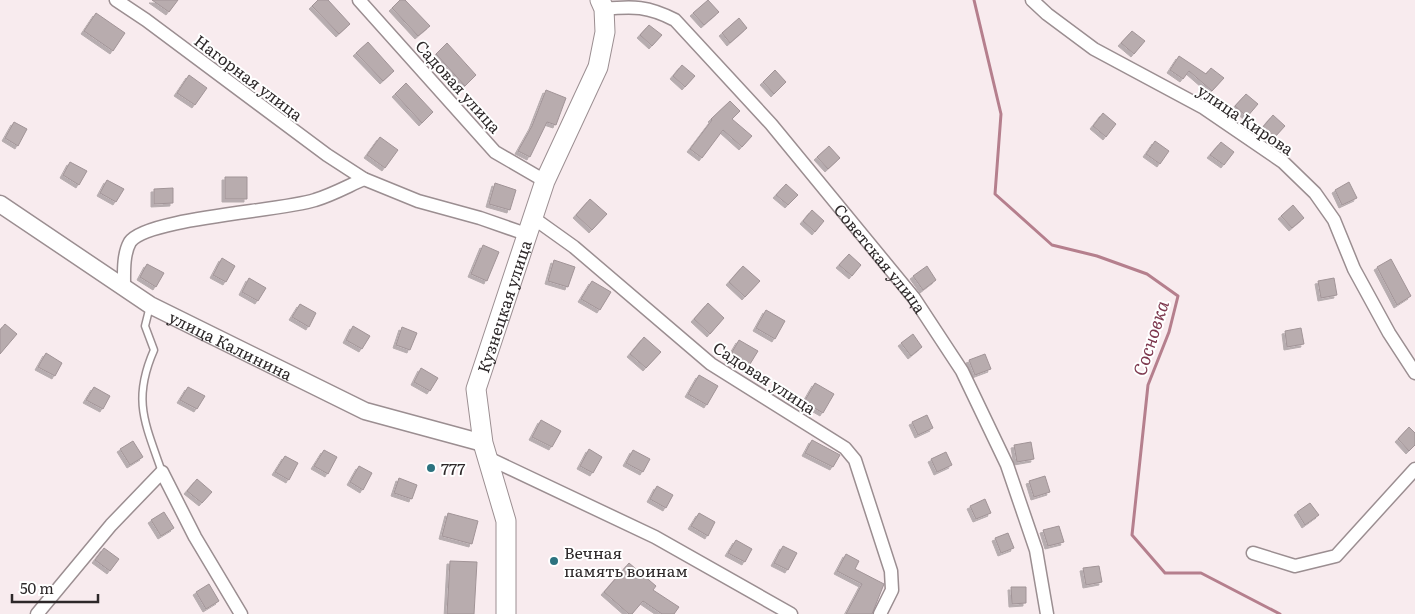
<svg xmlns="http://www.w3.org/2000/svg" width="1415" height="614" font-family="Literata,serif">
<defs>
<filter id="shadow"><feDropShadow dx="-3" dy="3" stdDeviation="0" flood-color="#0004"/></filter>
</defs>
<rect width="100%" height="100%" fill="#f8ebee"/>
<g fill="none" stroke-linecap="round" stroke-linejoin="round">
<path stroke="#b57f8d" stroke-width="3" d="M974,0L1001,114L995,194L1052,245L1097,256L1147,274L1178,296L1169,332L1148,385L1132,535L1165,573H1201L1280,614"/>
</g>
<path fill="#b8acae" stroke="#a19497" filter="url(#shadow)" d="M152,0H178L169,12Z
M318,0H328L350,24L339,34L312,6Z
M400,0H405L430,26L418,36L392,8Z
M708,0L719,12L704,25L693,13Z
M96,13L125,33L113,51L84,31Z
M739,18L747,28L730,43L722,33Z
M649,25L662,35L652,46L640,35Z
M1132,31L1145,41L1134,54L1121,43Z
M368,42L394,71L383,81L356,53Z
M447,43L476,75L465,86L436,54Z
M1179,56L1206,74L1211,68L1224,78L1212,91L1189,71L1183,79L1170,70Z
M682,65L695,76L685,87L673,76Z
M775,70L786,82L774,94L763,82Z
M189,75L207,88L195,105L177,93Z
M406,83L433,112L422,123L395,94Z
M546,90L566,98L556,125L547,122L530,157L518,151L532,126Z
M1246,94L1258,104L1247,117L1235,106Z
M730,101L740,111L732,119L752,136L742,147L723,130L702,158L690,149L712,120L711,119Z
M1103,113L1116,124L1106,137L1093,126Z
M1273,115L1285,126L1274,138L1262,128Z
M14,122L27,129L18,146L5,138Z
M380,137L398,150L385,168L367,155Z
M1155,141L1169,151L1160,164L1146,154Z
M1221,142L1234,152L1224,165L1210,155Z
M829,146L840,158L828,169L817,157Z
M70,162L87,171L79,185L63,175Z
M225,177H247V199H225Z
M107,180L124,189L116,202L100,193Z
M1349,182L1357,198L1342,205L1335,190Z
M495,183L516,190L510,210L489,204Z
M786,184L798,195L788,205L776,195Z
M173,188V203L154,204V189Z
M590,199L607,214L592,230L576,215Z
M1293,205L1304,218L1292,228L1281,216Z
M812,210L824,221L815,232L803,221Z
M483,245L499,252L487,281L471,274Z
M849,254L861,265L852,276L839,265Z
M222,258L235,266L226,282L213,275Z
M1391,259L1411,296L1397,305L1377,267Z
M554,260L575,267L568,287L548,281Z
M147,264L164,273L156,287L140,277Z
M743,266L760,281L745,297L729,282Z
M927,266L936,280L923,290L913,276Z
M249,278L266,288L258,301L242,292Z
M1334,278L1337,295L1321,298L1318,281Z
M592,281L611,292L600,310L581,299Z
M708,303L724,318L710,334L694,319Z
M300,304L316,313L309,327L292,317Z
M766,310L785,321L775,339L756,328Z
M5,324L17,334L0,354V330Z
M353,326L370,336L362,349L346,340Z
M402,327L417,333L410,350L396,345Z
M1301,328L1304,344L1287,347L1285,331Z
M913,334L922,347L911,356L901,343Z
M644,337L661,352L646,368L630,354Z
M739,340L758,351L747,369L728,359Z
M46,353L62,363L55,376L38,367Z
M985,354L991,369L975,375L969,360Z
M421,368L438,378L430,391L414,382Z
M699,375L718,386L707,405L688,394Z
M815,383L834,394L823,413L804,402Z
M94,387L110,396L103,409L86,400Z
M188,387L205,396L197,409L180,400Z
M927,415L933,428L918,435L912,422Z
M541,420L561,431L552,447L532,437Z
M1409,427L1415,433V445L1409,451L1398,439Z
M812,440L840,455L833,467L805,453Z
M133,441L143,457L130,465L120,449Z
M1031,442L1034,459L1017,462L1014,445Z
M589,449L602,457L593,473L580,466Z
M324,450L337,457L328,474L314,466Z
M633,450L650,459L643,472L626,463Z
M946,452L952,465L937,472L931,459Z
M285,456L298,463L289,480L275,472Z
M359,466L372,473L363,490L350,482Z
M1045,476L1050,492L1034,497L1029,481Z
M399,478L417,485L412,499L394,493Z
M197,479L212,492L202,503L187,491Z
M657,486L673,495L666,508L650,499Z
M985,499L991,513L976,519L970,506Z
M1310,503L1319,515L1305,525L1297,512Z
M164,512L174,528L161,536L151,520Z
M448,513L478,521L472,544L442,536Z
M699,513L715,522L708,536L691,526Z
M1059,526L1064,542L1048,546L1043,530Z
M1008,533L1014,548L1001,553L995,538Z
M736,540L752,549L745,562L728,553Z
M783,546L797,553L788,570L774,563Z
M104,548L119,559L110,571L95,560Z
M846,554L859,561L855,569L884,584L872,614H846L862,584L837,571Z
M450,561L477,562L474,614H447Z
M629,563L656,586L653,590L679,607L674,614H662L643,601L632,614H629L604,592Z
M1099,566L1102,582L1086,585L1083,568Z
M209,584L219,601L206,609L196,592Z
M1011,587H1026V603L1012,604Z"/>
<g fill="none" stroke-linecap="round" stroke-linejoin="round">
<g stroke="#9b8e91" stroke-width="9">
<path id="service" d="M150,306L145,326L154,350C132,400 145,423 162,472"/>
</g>
<g stroke="#9b8e91" stroke-width="15">
<g id="minor">
<path d="M116,0L146,20L327,155L364,179L418,201L480,218L526,234"/>
<path d="M359,0L495,152L545,181"/>
<path d="M1032,0L1047,14L1094,49L1204,108L1283,162L1315,193L1334,220L1354,269L1389,333L1415,373"/>
<path id="s1" d="M604,9C633,6 648,6 675,20L771,124L914,298L962,371L1007,465L1036,550L1047,614"/>
<path d="M532,217L574,247L711,364L845,448L855,460L891,571L892,590L880,614"/>
<path d="M124,287C124,273 123,254 130,242C146,218 282,211 315,200C332,195 348,186 364,179"/>
<path d="M488,458L655,537L791,614"/>
<path d="M1253,553L1295,566L1336,556L1415,469"/>
<path d="M37,614L111,525L162,472L195,537L241,614"/>
</g>
</g>
<g stroke="#9b8e91" stroke-width="19">
<g id="tertiary">
<path id="s2" d="M0,204L150,305L365,411L483,443"/>
</g>
</g>
<g stroke="#9b8e91" stroke-width="21">
<g id="secondary">
<path id="s3" d="M506,614V521L483,443L476,389L545,181L598,67L605,32L604,9L600,0"/>
</g>
</g>
<use href="#service" stroke="#fff" stroke-width="6"/>
<use href="#minor" stroke="#fff" stroke-width="12"/>
<use href="#tertiary" stroke="#fff" stroke-width="16"/>
<use href="#secondary" stroke="#fff" stroke-width="19"/>
</g>
<g fill="#2c727f" stroke="#fff" stroke-width="2">
<circle cx="431" cy="468" r="5"/>
<circle cx="554" cy="561" r="5"/>
</g>
<g text-anchor="middle" dominant-baseline="central" stroke-width="4" stroke-linejoin="round" paint-order="stroke">
<g font-size="16" fill="#2d2829" stroke="#fff">
<text transform="translate(249 77) rotate(37)">Нагорная улица</text>
<text transform="translate(459 86) rotate(48)">Садовая улица</text>
<text transform="translate(1246 119) rotate(34)">улица Кирова</text>
<text stroke="none"><textPath href="#s1" startOffset="388">Советская улица</textPath></text>
<text stroke="none"><textPath href="#s3" startOffset="316">Кузнецкая улица</textPath></text>
<text stroke="none"><textPath href="#s2" startOffset="271">улица Калинина</textPath></text>
<text transform="translate(765 377) rotate(33)">Садовая улица</text>
</g>
<g font-size="16" fill="#2d2829" stroke="#fff" text-anchor="start">
<text x="441" y="468">777</text>
<text x="564" y="552">Вечная<tspan x="564" dy="18">память воинам</tspan></text>
</g>
<g font-size="18" font-style="italic" fill="#7e394f" stroke="#fff">
<text transform="translate(1150 338) rotate(-72)">Сосновка</text>
</g>
</g>
<path d="M12 594v8h86v-8" fill="none" stroke="#2d2829" stroke-width="2.5"/>
<text x="20" y="594" font-size="15" fill="#2d2829" stroke="#ffffff" stroke-width="4" paint-order="stroke">50 m</text>
</svg>
